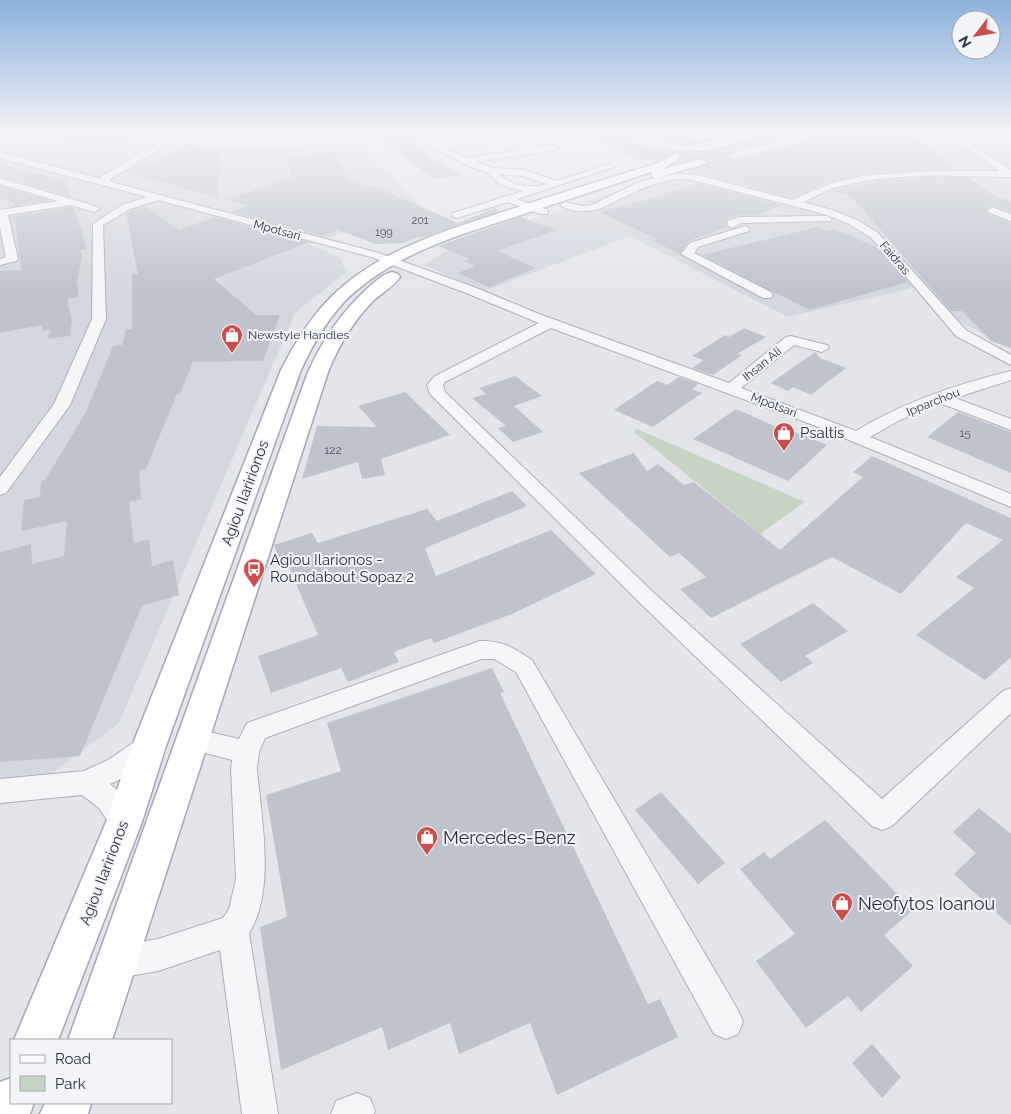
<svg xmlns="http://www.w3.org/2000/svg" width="1011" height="1114" font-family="Raleway,sans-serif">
<rect width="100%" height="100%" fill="#e3e5eb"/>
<path fill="#d5d7e0" d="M0,135H350L383,170L422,207L309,244L340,258L346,272L295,313L119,723L44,779L0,782Z
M583,135H734L709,143H665L642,162Z
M785,135H1011V349L958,320L926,285L788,317L630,236L484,291L424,265L455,245Z"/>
<path fill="#c6d4c4" d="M637,429L805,502L760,534L634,432Z"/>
<path fill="#c0c3ce" d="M50,135H128V143L87,151Z
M377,135H404L430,152L426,153L460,175L435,179L383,142L376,137Z
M590,135H628L629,142L651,148L669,151L699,153L742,143L758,139L760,135H800L748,146L726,155L732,161L812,141L814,135H908L910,139L918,141L949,160H944L957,169H925L862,174L831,181L792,198L690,170L708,163V160L702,157L673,164L682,157L674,152L658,161L649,159L640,160Z
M633,135H678L688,140L700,141L688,145Z
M183,144L222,150L217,197L125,172L140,163L159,162Z
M335,152L349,181L379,188L458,223L495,208L501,211L421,238L418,237L403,243L376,244L338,230L323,236L231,212L248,206L227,200L291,177L284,155Z
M0,164L66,181L71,197L0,176Z
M926,178H969L998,198H1005L1011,203V212L993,205L985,209L987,214L1011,223V348L991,341L962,311H951L852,197L833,191L884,180Z
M698,183L782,205L757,215H740L727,219L725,225L727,227L689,241L679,254L654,241L659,240L599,212L639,202Z
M0,186L49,200L14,206V203L0,198Z
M145,206L179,230L215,217L309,242L214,279L256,315H280L263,361L193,362L180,394H177L146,469L139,470L141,499L129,502L134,543L149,539L152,566L173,560L179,595L142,606L80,756L0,762V552L31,544L32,564L64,556L67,521L21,531L24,500L40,497L41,481L45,480L86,412L113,346L122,345L126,329H132V274H138L126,213Z
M71,207L74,208L87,249L80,250L82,256L77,282L79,297L67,299L72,321L70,336L48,339L51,329L43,331L42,325L0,333V271L21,270L15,216Z
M520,217L556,230L497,251L536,268L489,287L457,273L476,266L464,261L470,259L438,246Z
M817,227L826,231L834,229L877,247L908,282L809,310L702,255Z
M744,328L766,337L737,354L742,355L713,375L692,368L703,360L692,356L725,335L729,337Z
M815,352L820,358L846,368L811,395L793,387L788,391L771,383Z
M515,376L542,396L514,406L543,432L513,442L498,428L506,426L472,398L486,394L479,388Z
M679,377L698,384L692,389L702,393L653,427L614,410L657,381L667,385Z
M405,392L450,435L381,459L385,475L362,479L358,462L302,479L317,426L377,427L358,406Z
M736,409L779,428L781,426L827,445L788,481L693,439Z
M958,412L1011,432V473L927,437Z
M634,453L647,471L658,464L684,485L694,482L780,550L863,477L853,472L872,456L1011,518V657L985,680L916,635L974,588L956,577L1003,540L966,523L901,594L832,557L711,618L680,589L706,577L679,553L670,557L579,473Z
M512,491L527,506L425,548L436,576L551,530L596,574L512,614L434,643L431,638L394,652L399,662L348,682L341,668L271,693L258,656L318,635L287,563L282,565L274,545L312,533L318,543L427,509L437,521Z
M813,603L848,631L805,656L813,663L781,682L740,644Z
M492,668L504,692L500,693L648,1004L660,999L678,1037L557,1095L530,1023L459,1054L450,1023L388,1050L382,1027L281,1070L260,927L287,917L266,795L341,771L327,723Z
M661,792L725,863L698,884L635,810Z
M979,808L1011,834V926L954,874L976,853L953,832Z
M825,820L913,910L884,935L913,966L861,1012L848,996L806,1028L756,961L795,934L740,869L764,852L770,859Z
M872,1044L901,1077L882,1098L852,1063Z"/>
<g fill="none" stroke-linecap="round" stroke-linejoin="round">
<g stroke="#acafb9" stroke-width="2">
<path id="minor" d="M163,135H171L158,150L110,179L111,182L379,253L474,287L539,314L729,383L786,337L791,336L827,345L829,348L822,352L794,345L741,388L856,431C904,402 957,384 1011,371V380L955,398L1011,419V430L940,403L900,420L870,437L1011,494V507L808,423L551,328L445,382L443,385L445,392L654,593L882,799L1003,691L1011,688V713L892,826L882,830L872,826L640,603L430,394L427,385L435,376L539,323L466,293L371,257L158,200L130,209L103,225L106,319L70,405L6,493L0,495V477L54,404L92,319L93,224L122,205L147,197L0,158V152L101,179L102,176L152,146Z
M184,135H192L190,139L219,143H246L375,135C358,148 246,149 220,148C207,147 195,145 182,142L181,140Z
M415,135H424L439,144L517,135H539L535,137L447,148L467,158L559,144V148L552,151L475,162L493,168L524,170L557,181L610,164L614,167L517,199L548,210V214H540L508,202L457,218L453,217L452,215L453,213L523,191L501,185L486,172L473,168L435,149ZM499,174L523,176L547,184C530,189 513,186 499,174Z
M680,135H716C707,141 689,141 680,135Z
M808,135H812V139L732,159L728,156L748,148Z
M914,135L1011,136V140H964L1011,170V177C955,176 896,172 842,186C828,189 815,197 803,202L832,210L857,220L878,233L966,330L1011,355V365L956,336L885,252L870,237L849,224L824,214L688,179C654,178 629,196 599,209C587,212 570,213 560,205L565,202L583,206L592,205L637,183L659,176L679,174L698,175L792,200L832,183L862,176L925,171H1000L953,140L915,139L911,137Z
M629,136L685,145L689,148C679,155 642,143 629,140Z
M0,178L98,207L99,209L94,212L71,205L8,215L18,259L16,261L0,265V259L6,257L0,228V210L58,201L0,184Z
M992,207L1011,214V221L988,212L987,210Z
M827,216L832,219L831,221L741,223L732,228L727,225L728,221L740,217Z
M745,226L750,229L749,231L698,247L694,253L771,292L773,295L771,298H763L681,254L690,243Z
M480,641C505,641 511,647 532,660L738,1010L743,1022L738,1034L726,1039L714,1034L516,672L494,659H481L265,738L259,752L257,769C261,817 276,891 249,933L278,1114H242L220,950L158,971L118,978L107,973L102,962L107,951L118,946L158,939L223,918L229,909L236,879L231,769L232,760L183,747L179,739L183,731L192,728L239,739L247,723Z
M149,735L158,738L162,746C153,764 127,776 110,784C123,793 131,808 138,822L134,831L124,835L114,831L99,808L82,795L0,803V779L84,771L108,760L140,738Z
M357,1093L370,1098L375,1111L374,1114H331L336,1101Z"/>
</g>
<g stroke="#a2a7b6" stroke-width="3">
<path id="major" d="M741,135H758L757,137C743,141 695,157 686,148L691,145Z
M674,154L678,155L680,157L678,159L663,169L701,159L707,162L705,164L656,178L652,177L651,172C607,187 562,201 518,216C456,236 390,255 343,303C325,323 312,346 301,370L166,746L142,822L58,1040H14L106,822L132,746L281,370C295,343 311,316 333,295C381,249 447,230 509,210C559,193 610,178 661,162Z
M392,272L398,274L400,277C394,286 382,293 374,300C353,321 339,345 328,372L112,1040H68L308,372C323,339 342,311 369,287C376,281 383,274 392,272Z
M11,1078V1103H34L30,1114H0V1082Z
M45,1103H91L88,1114H40Z"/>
</g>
<use href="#minor" fill="#f6f6f9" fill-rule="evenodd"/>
<use href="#major" fill="#fff" fill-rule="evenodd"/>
</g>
<linearGradient id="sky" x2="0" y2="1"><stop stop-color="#8bb1dc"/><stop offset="0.46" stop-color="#f2f3f6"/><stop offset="1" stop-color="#f2f3f6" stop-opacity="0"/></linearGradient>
<rect width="1011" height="291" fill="url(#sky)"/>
<defs>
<g id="shop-pin" transform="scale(1.125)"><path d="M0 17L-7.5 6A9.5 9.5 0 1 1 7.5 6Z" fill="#cc4e4c" stroke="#f3f4f8"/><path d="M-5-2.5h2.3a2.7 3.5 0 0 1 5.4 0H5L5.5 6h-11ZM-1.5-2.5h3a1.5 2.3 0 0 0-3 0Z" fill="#fff"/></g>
<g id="bus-pin" transform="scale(1.125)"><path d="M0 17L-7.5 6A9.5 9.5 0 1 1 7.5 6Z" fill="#cc4e4c" stroke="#f3f4f8"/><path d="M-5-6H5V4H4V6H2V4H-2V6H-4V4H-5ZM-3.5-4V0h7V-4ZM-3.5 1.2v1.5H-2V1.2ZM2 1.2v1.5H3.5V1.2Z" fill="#fff"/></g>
</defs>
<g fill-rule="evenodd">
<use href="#shop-pin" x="232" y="335"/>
<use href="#shop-pin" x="784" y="433"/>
<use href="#bus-pin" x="254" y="569"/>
<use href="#shop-pin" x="427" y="837"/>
<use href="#shop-pin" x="842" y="903"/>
</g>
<g text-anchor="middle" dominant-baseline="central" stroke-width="4" stroke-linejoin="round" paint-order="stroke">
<g font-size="11" fill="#505566">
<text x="420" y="220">201</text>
<text x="384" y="232">199</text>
</g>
<g font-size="12" fill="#2b3043" stroke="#f3f4f8">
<text transform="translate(277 230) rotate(15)">Mpotsari</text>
<text transform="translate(895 258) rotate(49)">Faidras</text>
<text transform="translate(762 364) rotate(-39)">Ihsan Ali</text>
<text transform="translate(933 402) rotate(-22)">Ipparchou</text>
<text transform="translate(774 405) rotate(21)">Mpotsari</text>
</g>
<g font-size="12" fill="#2b3043" stroke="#f3f4f8" text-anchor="start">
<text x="248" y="335">Newstyle Handles</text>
</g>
<g font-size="12" fill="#505566">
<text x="965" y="433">15</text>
<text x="333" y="450">122</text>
</g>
<g font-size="15" fill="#2b3043" stroke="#f3f4f8" text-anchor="start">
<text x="800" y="433">Psaltis</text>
<text x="270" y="560">Agiou Ilarionos -<tspan x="270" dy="17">Roundabout Sopaz 2</tspan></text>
</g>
<g font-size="15" fill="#2b3043" stroke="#f3f4f8">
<text transform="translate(245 493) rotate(-70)">Agiou Ilaririonos</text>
<text transform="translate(104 873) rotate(-69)">Agiou Ilaririonos</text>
</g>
<g font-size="18" fill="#2b3043" stroke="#f3f4f8" text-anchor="start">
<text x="443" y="837">Mercedes-Benz</text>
<text x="858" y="903">Neofytos Ioanou</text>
</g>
</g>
<rect x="10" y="1039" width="162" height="65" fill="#f3f4f8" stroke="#a3a6b0"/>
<rect x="20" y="1055" width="25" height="8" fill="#ffffff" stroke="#a3a6b0"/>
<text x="55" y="1064" font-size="15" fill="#2b3043">Road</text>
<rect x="20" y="1076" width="25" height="15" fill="#c6d4c4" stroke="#a3a6b0"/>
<text x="55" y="1089" font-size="15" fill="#2b3043">Park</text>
<g transform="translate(976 35) rotate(239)"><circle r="24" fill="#f3f4f8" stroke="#a3a6b0"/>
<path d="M0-4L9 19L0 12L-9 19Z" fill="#cc4e4c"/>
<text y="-8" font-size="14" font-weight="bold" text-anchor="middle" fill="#2b3043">N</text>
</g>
</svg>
